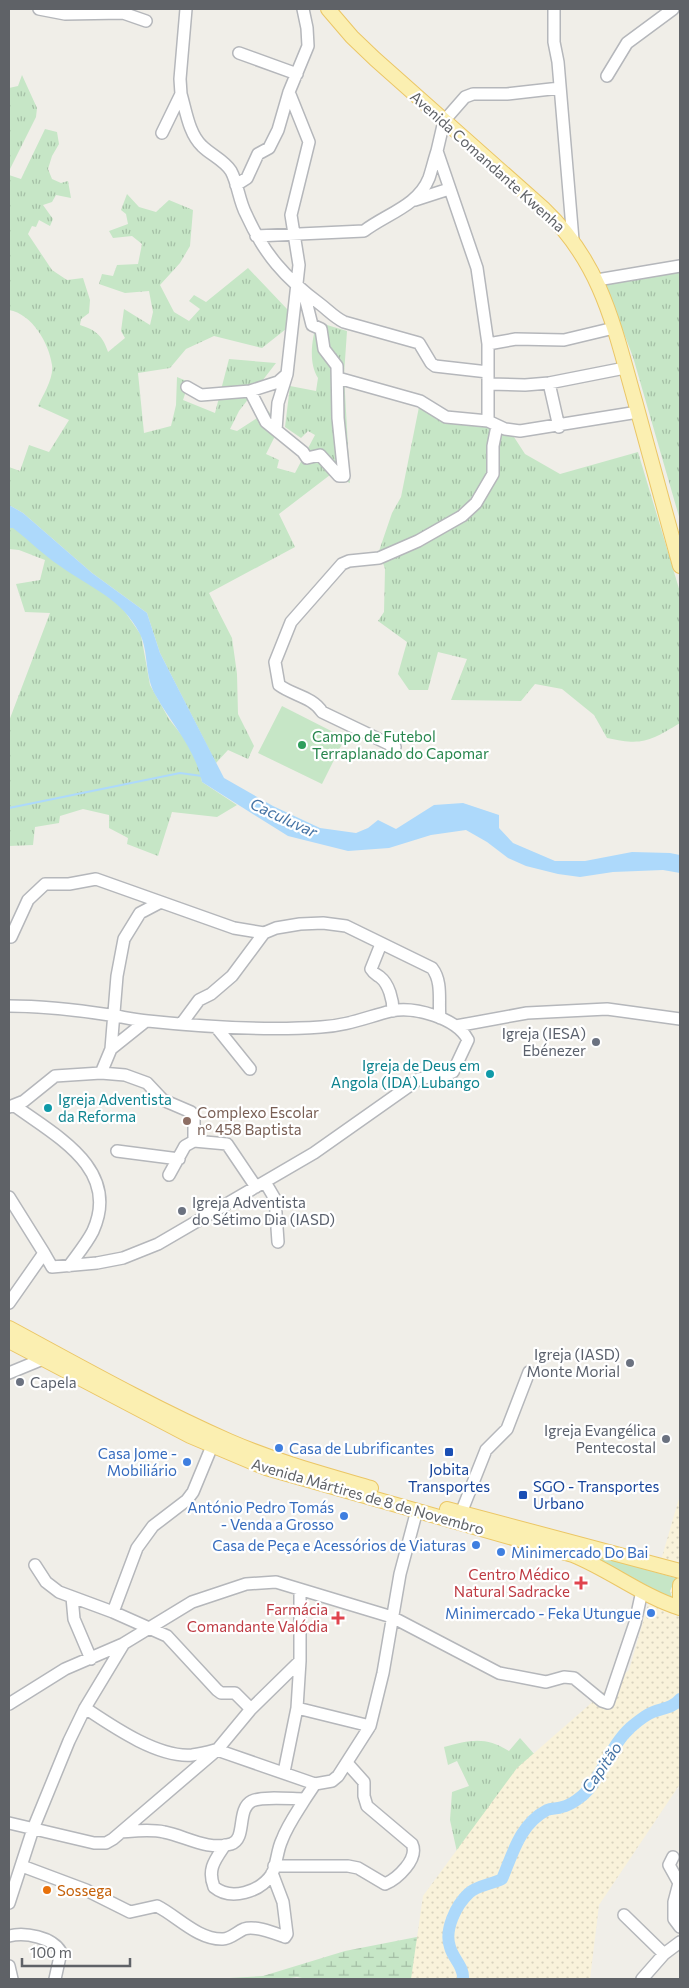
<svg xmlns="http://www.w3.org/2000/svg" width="689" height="1988" font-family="Commissioner,sans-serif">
<defs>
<pattern id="grass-tufts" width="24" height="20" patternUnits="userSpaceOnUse" patternTransform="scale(1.25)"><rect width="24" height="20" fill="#c6e6c6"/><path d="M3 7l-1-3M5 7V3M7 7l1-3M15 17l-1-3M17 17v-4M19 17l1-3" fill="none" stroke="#a4bea5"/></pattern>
<pattern id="wetland-marsh" width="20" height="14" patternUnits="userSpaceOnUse" patternTransform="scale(1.25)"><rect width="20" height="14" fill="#c6e6c6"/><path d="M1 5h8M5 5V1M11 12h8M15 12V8" fill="none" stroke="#a4bea5"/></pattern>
<pattern id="sand-dots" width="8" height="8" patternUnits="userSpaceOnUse" patternTransform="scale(1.25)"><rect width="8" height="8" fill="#f9f2da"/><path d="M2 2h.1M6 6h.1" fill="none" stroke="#d8d2be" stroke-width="1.8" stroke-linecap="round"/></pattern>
</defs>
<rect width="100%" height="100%" fill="#f0eee8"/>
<path fill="url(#grass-tufts)" d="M22,75L37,108L36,117L9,171V88L18,86Z
M45,129L57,132L59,144L52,156L48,169L52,179L61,183L68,181L71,198L56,195L52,202L43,205L53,219L50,226L39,220L36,227L32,226L28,234L52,270L67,280L83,278L90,300L89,313L81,319L80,325C96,330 103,336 108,352L125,338L121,331L124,309L150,325L153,312L149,291L125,293L99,284L102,274L113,276L117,265L138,264L142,244L132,236L113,238L109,231L128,224L126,214L121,210L127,194L139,207L156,212L169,200L193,210L190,246L180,263L160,285L174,312L189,321L200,309L189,301L194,295L206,302L248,268L287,309L291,325L262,348L214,336L186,349L170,368L138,373L144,433L171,426L176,405L177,377L189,382L183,400L215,413L229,359L276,363L239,411L230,429L237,431L268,411L281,424L266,454L279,460L277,468L295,473L315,435L308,431L301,438L285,427L290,386L316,391L318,378C308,362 312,339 317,322L347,331L344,375L350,483L330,475L279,514L295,547L209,593L232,638L237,674L238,714L254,746L248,759L228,750L216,763L160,653L147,613L92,573L23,513L9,505V467L20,471L29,445L49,452L69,420L38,406C43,395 54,378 52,365C49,343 32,314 9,310V175L21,179Z
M680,269V520L633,357L604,281Z
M419,407H430L505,429L514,437L525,454L560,474L638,452L680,592V723C650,741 643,746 607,738L594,715L562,689L535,684L521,701L451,700L467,659L438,652L428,690H409L398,674L407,642L378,621L384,612L385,569L379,551L392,513L401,497Z
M13,527L121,606L141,635L150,685L169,719L187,742L199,767L202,782L237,805L217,817L172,812L158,856L127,844L128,838L109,828V815L83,809L60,816L59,823L35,827L33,845L9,846V721L50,613L25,612L16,584L40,580L45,560L19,550L9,549V528Z
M520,1738L544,1765L457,1852L450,1820L452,1792L469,1786L457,1761L448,1765L444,1747C470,1740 485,1736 509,1751Z"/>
<path fill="url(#wetland-marsh)" d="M427,1935L473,1979H307L297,1977L283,1979H211L263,1976L345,1951Z"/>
<path fill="url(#sand-dots)" d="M680,1495V1784L599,1905L590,1979H411L423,1896L517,1768L629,1670Z"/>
<path fill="#c6e6c6" d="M282,706L345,738L322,784L258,753Z
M571,1549L676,1578L670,1591L673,1600L615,1568Z"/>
<path fill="#add9fb" d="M9,505L23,513L92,573L147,613L160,653L224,778L273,806L320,828L356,833L368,828L378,820L396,829L434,805L463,803L499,815V828L513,843L555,861H585L632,852L670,853L680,855V873L663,870L613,872L580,877L558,874L526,866L508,858L487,842L466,830L431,835L389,848L348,851L288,836L202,782C195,748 172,725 156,696C144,676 149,652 140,634C122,598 90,588 60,566C43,555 29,540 13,528H9Z"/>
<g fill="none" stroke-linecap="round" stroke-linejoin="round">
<path stroke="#add9fb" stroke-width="2" d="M9,808L180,773L202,776"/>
<path stroke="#add9fb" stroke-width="12" d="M463,1979C464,1966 453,1959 450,1947C444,1930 456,1905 469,1893C476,1886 492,1884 502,1879C513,1853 520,1824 547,1810C552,1808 557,1809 562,1807C571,1805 582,1797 588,1790C604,1771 611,1745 631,1727C637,1722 645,1715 653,1712C663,1708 673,1708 680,1699"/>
<g stroke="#b5b7bb" stroke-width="14">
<path id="minor" d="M39,9L65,14L123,13L146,21
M554,9V42L558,62L573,240
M239,53L297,74
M607,76L627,43L673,9
M181,94C186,111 189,134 202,146C211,155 224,160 231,171C238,184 239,201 246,214C264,254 285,278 320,304C328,310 334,317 344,322L419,343L431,363L435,366L488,372
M162,133L181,94L180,79L186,9
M236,185L247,178L258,154L269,148L278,130L289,92L308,46L307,28L303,9
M415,200L449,189
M256,236L364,231C386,214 418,206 429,178C432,169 434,160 437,151
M597,280L680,266
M488,344L516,339L564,340L614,328
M338,378L420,401L446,417L488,421L505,429L520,431L638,412
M549,383L559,427
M488,384L525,385L549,383L625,368
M187,387L201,395L250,391L278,382L287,374L299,265L291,215L309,142L289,92
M250,391L266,422L271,426L303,452L307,458L320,455L339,476H344L338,418L337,366L324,349L321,329L312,325L304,293
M488,421V344L477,268L437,151L444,121L465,97L473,94H507L560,88
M276,430L278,403L287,374
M395,747L322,712C313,697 292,695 279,685L275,662L291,622L342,564L349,561L379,558L418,541L462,516L476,503L493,474V446L497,426
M11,937L28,900L45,884H69L96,879L234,928L264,933
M381,944L371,969C374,974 376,974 380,977C389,984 393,1000 393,1011
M9,1006C43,1006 77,1010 110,1015C123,1017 135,1020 148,1021C205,1027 263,1031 321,1027C346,1026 367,1017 391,1011C414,1006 457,1018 468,1040L453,1072L419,1079L314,1153L158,1244L123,1258L97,1263L52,1267L44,1253L9,1303
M182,1023L199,1000L211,994L232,976L264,933L276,928L300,924L323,923L346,926L432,968C443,982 438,1002 440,1018
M456,1026L527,1013L607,1009L680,1019
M217,1028L250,1069
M111,1049L146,1021
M101,1073L125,1075L147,1083L163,1100L191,1112L194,1116V1141L227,1144L256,1187
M15,1106C56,1136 121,1169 93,1231C87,1243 77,1255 69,1266
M9,1107L24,1101L55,1076L101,1073L111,1049L117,976L124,939L140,913L159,903
M117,1151L179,1159
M169,1175L185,1146L194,1141
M265,1182L275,1199L278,1242
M9,1197L44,1253
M9,1373L43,1359
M461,1513L486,1450L507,1429L529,1372
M35,1565L46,1582L59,1592L113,1612L167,1636L217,1690L221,1693H235L251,1709
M300,1590V1661L251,1709L217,1750L315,1784L332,1781L338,1776L370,1726L383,1673L400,1574L417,1510
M72,1597L74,1619L91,1659
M113,1612L137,1548L153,1526L187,1500L193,1492L212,1446
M9,1704L65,1669L123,1644L192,1602L246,1584L276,1582L392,1617L499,1673L546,1682L564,1677L574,1678L602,1701L608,1703L635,1623L642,1591
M85,1708C112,1726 158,1758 192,1755C200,1754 208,1752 215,1750
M297,1708L370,1726
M284,1772L297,1708L300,1661
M9,1823L94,1843H106L113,1839L217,1750
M121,1832C135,1831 150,1829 164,1832C185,1836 208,1851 231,1844C247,1839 236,1809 252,1801C263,1796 291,1799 305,1799L315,1784
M225,1845C215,1860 207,1869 214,1887C231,1901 260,1892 272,1874C277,1864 277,1850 282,1840C287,1826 297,1812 305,1799
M673,1857L669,1865L679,1883L674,1902V1919L680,1927
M22,1866L86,1890L130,1912L157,1906C177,1916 198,1940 223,1939C230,1939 237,1932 244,1929C255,1925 274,1933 285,1937L287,1934L283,1902L272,1873
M274,1866H348L358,1868L385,1884C397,1879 419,1859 412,1844L367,1806L364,1796V1782L347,1763
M9,1903L33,1829L69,1741L85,1708L123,1645
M624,1915L664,1954
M9,1936C25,1932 52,1937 61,1952L55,1979
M9,1966L12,1979
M642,1979L664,1954L680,1942"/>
</g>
<g stroke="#ebc666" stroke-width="16">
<path id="major" d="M328,9L352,37L375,59L544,209C602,264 614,327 635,401C650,456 665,511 680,566
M9,1328C81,1367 154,1408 229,1441C275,1461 323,1474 371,1488
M9,1341L190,1436L266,1468L573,1555C610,1570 642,1596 680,1608
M447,1509L680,1571
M680,1585V1599"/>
</g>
<use href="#minor" stroke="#fff" stroke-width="11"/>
<use href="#major" stroke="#fbefb1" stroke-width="14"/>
</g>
<circle fill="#2e9e5b" stroke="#fff" stroke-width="2" cx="302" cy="745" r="5"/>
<g fill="#6b7280" stroke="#fff" stroke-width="2">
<circle cx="596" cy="1042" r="5"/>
<circle cx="182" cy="1211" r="5"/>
<circle cx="630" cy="1363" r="5"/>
<circle cx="20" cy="1382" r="5"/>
<circle cx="666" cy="1439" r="5"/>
</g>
<g fill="#0f9aa8" stroke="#fff" stroke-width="2">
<circle cx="490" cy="1074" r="5"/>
<circle cx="48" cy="1108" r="5"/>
</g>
<circle fill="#8d6e63" stroke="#fff" stroke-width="2" cx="187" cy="1121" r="5"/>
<g fill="#3f7fe0" stroke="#fff" stroke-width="2">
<circle cx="279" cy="1448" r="5"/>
<circle cx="187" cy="1462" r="5"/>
<circle cx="344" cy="1516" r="5"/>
<circle cx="476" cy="1545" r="5"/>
<circle cx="501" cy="1552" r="5"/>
<circle cx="651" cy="1613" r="5"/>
</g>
<g fill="#1a4fb4" stroke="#fff" stroke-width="2">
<rect x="444" y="1447" width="10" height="10" rx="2.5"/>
<rect x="518" y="1490" width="10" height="10" rx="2.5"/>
</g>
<g fill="#e0444e" stroke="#fff" stroke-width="2">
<path d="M578.5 1575.5h5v5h5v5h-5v5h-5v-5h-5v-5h5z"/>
<path d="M335.5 1610.5h5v5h5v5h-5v5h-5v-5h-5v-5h5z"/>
</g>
<circle fill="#e8710a" stroke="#fff" stroke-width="2" cx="47" cy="1890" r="5"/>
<g text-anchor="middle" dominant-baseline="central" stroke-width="4.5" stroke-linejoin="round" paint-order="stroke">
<g font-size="15" fill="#5f6267" stroke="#fff">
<text transform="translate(488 161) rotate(42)">Avenida Comandante Kwenha</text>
<text transform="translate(368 1496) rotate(16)">Avenida Mártires de 8 de Novembro</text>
</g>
<g font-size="15" fill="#27864d" stroke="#fff" text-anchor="start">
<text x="312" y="736">Campo de Futebol<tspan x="312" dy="17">Terraplanado do Capomar</tspan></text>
</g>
<g font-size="15" fill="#5b616d" stroke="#fff" text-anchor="end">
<text x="586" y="1033">Igreja (IESA)<tspan x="586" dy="17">Ebénezer</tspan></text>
<text x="192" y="1202" text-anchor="start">Igreja Adventista<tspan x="192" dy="17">do Sétimo Dia (IASD)</tspan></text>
<text x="620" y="1354">Igreja (IASD)<tspan x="620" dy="17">Monte Morial</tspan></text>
<text x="30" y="1382" text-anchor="start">Capela</text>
<text x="656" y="1430">Igreja Evangélica<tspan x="656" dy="17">Pentecostal</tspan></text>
</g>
<g font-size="15" fill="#0d838f" stroke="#fff" text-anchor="end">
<text x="480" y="1065">Igreja de Deus em<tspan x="480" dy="17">Angola (IDA) Lubango</tspan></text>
<text x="58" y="1099" text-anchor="start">Igreja Adventista<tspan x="58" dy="17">da Reforma</tspan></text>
</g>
<g font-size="15" fill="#785e54" stroke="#fff" text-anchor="start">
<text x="197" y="1112">Complexo Escolar<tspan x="197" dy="17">nº 458 Baptista</tspan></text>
</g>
<g font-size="15" fill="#366cbe" stroke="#fff" text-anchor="end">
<text x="289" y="1448" text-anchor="start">Casa de Lubrificantes</text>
<text x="177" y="1453">Casa Jome -<tspan x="177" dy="17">Mobiliário</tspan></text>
<text x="334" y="1507">António Pedro Tomás<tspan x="334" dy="17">- Venda a Grosso</tspan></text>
<text x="466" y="1545">Casa de Peça e Acessórios de Viaturas</text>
<text x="511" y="1552" text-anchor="start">Minimercado Do Bai</text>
<text x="641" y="1613">Minimercado - Feka Utungue</text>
</g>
<g font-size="15" fill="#164399" stroke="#fff">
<text x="449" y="1469">Jobita<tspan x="449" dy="17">Transportes</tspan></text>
<text x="533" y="1486" text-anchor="start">SGO - Transportes<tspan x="533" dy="17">Urbano</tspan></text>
</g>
<g font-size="15" fill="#be3a42" stroke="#fff" text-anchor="end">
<text x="570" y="1574">Centro Médico<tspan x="570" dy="17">Natural Sadracke</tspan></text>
<text x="328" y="1609">Farmácia<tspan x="328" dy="17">Comandante Valódia</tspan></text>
</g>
<g font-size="15" fill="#c56008" stroke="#fff" text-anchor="start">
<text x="57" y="1890">Sossega</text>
</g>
<g font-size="16" font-style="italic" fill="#4674a5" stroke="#fff">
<text transform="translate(284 817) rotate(25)">Caculuvar</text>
<text transform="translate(601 1767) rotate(-55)">Capitão</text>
</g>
</g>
<rect width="689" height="1988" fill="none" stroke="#5f6267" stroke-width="20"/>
<path d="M22 1958v8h108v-8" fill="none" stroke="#5f6267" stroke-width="2.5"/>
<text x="30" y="1958" font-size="15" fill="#5f6267" stroke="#ffffff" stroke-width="4" paint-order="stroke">100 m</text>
</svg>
